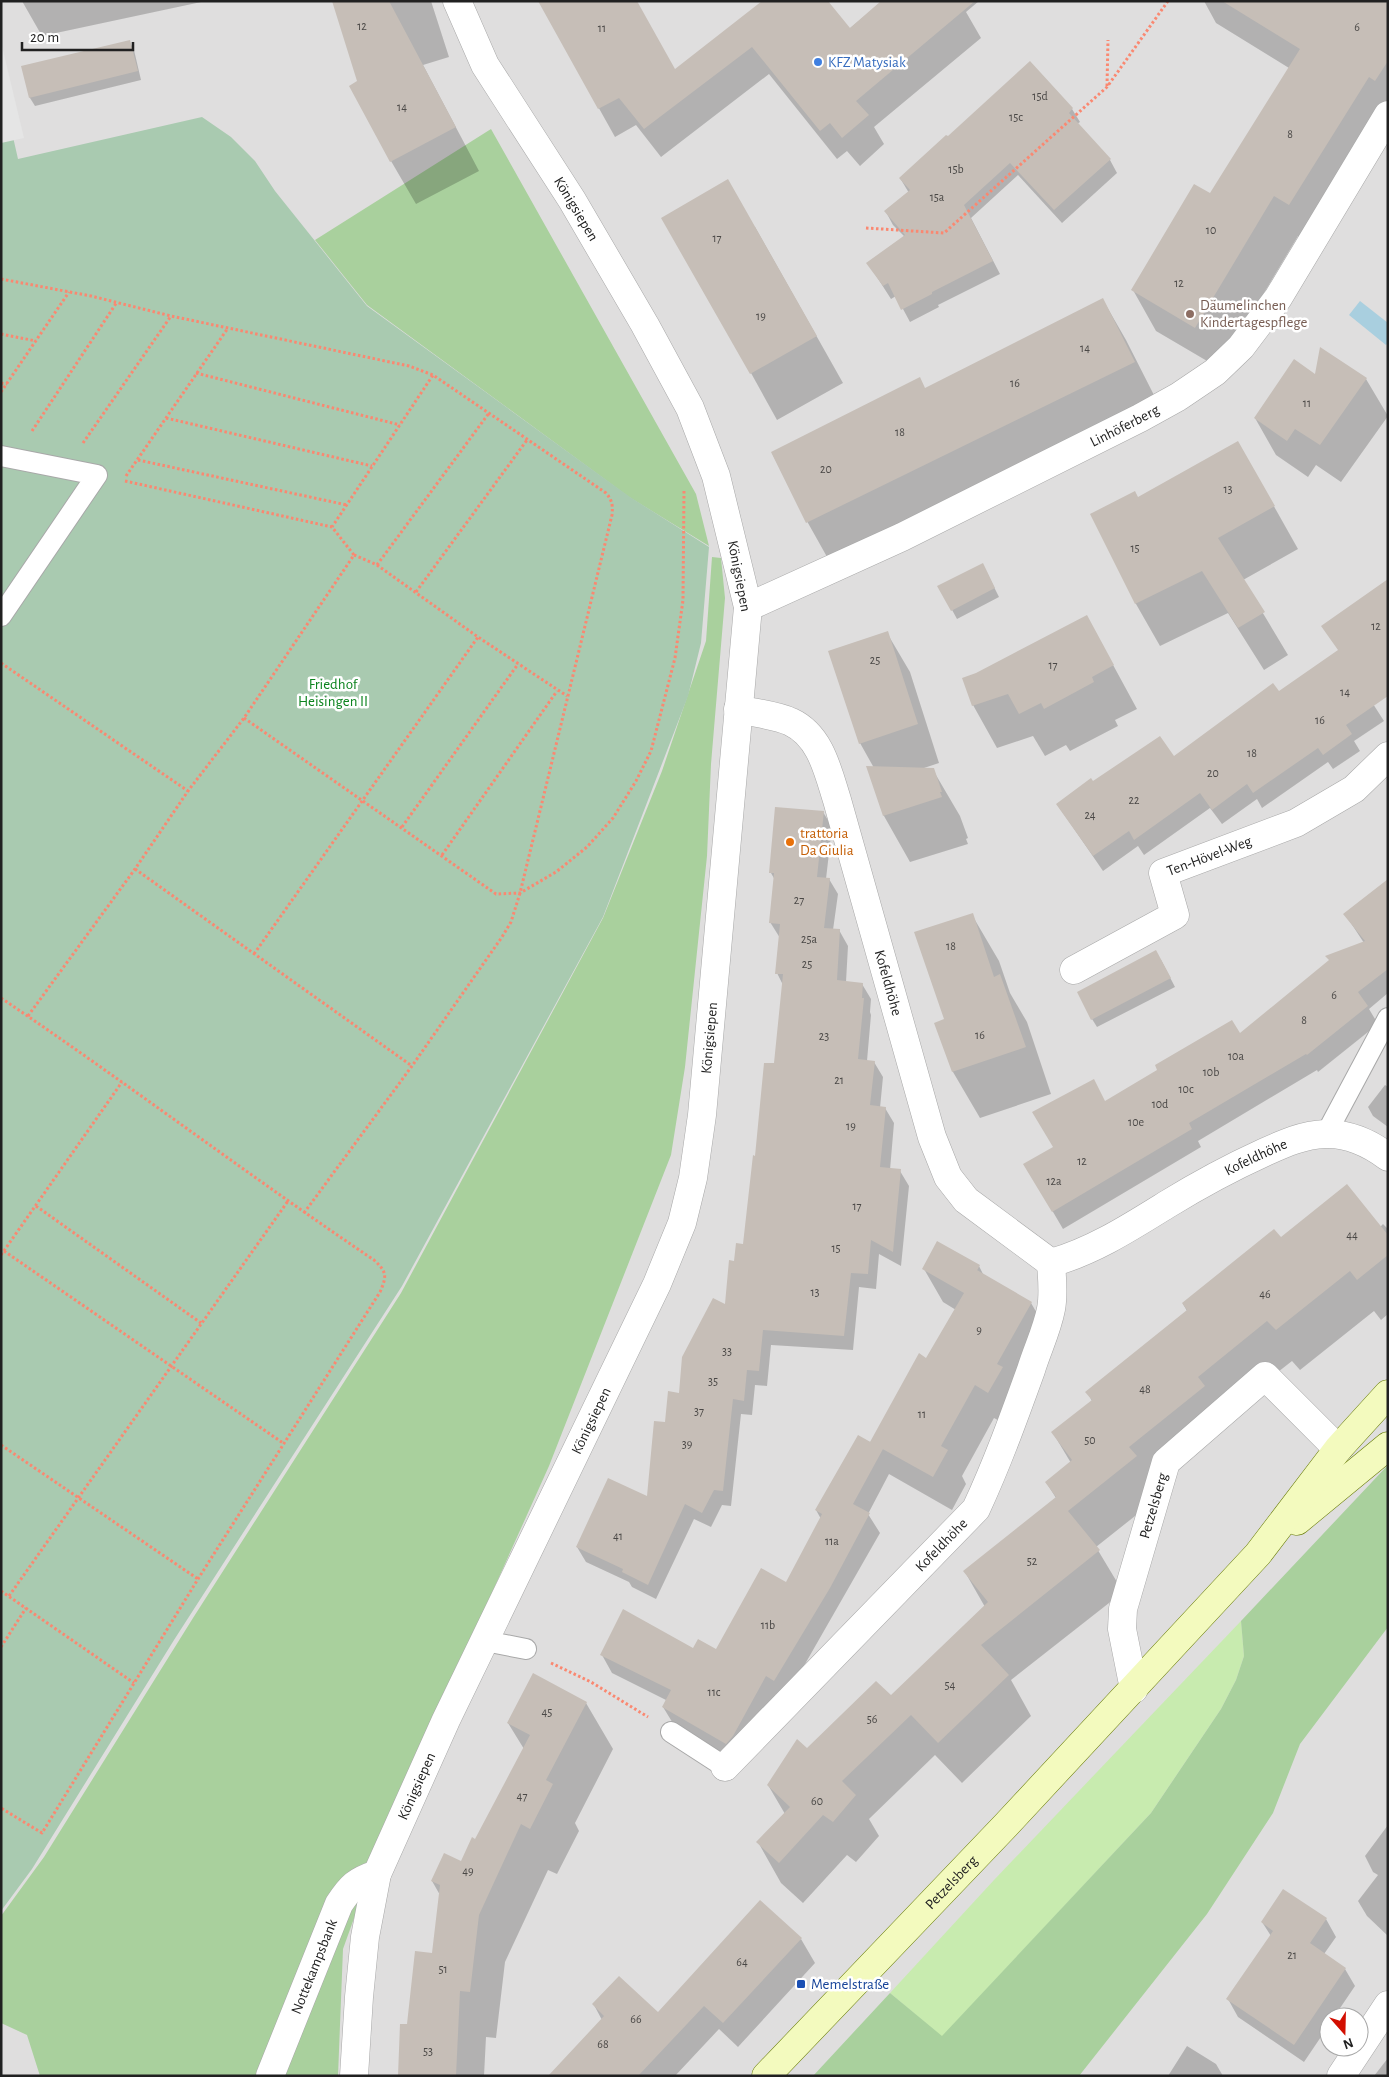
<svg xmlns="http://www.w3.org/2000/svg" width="1389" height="2077" font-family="'Alegreya Sans',sans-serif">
<rect width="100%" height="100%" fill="#f1efe8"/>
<path fill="#dfdede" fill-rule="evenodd" d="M1,1H1388V2076H1ZM1329,2017H1359V2047H1329Z"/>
<path fill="#c8ebaf" d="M1241,1621L1244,1656L1236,1680L1221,1709L1151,1813L942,2037L890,1993L994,1880Z"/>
<path fill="#a9d09d" d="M491,129L696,494L709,546L629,497L367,305L315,240Z
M712,557L721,558L725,598L711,764L707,856L685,1067L671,1155L549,1466L387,1826L343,1949L338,2076H40L27,2035L1,2023V1916L44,1857L193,1618L401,1293L603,918L662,771L706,641Z
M1388,1465V1627L1300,1744L1273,1813L1207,1914L1079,2076H813L890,1993L942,2036L1151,1813L1221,1709L1236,1680L1244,1656L1241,1621Z"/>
<path fill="#a9cab0" d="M1,84L18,159L202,117L231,137L255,161L275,191L367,306L630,497L709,547L701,643L688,696L603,917L402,1286L174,1640L32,1869L1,1911Z"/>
<path fill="#e5e5e5" d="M1,42L24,138L1,143Z"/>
<path fill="#a9cfdf" d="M1360,301L1388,323V343L1386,345L1349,315Z"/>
<path fill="#0003" d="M22,1H206L42,36Z
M333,1H431L449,57L423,65L479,171L416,204L391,161L359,82Z
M539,1L675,71L764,1L849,29L883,1H979L966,12L981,38L874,127L884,144L860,166L847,151L837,159L769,74L661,157L636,125L615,137Z
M1204,1H1388V124L1312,245L1298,236L1219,368L1156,331L1133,290L1210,195L1289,68L1216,23Z
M129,41L134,50L141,80L35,106L30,98L22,67Z
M1030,63L1072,109L1080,122L1077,124L1110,160L1117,173L1062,223L1018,175L971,218L1000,274L938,305L939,307L910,322L896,296L891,299L868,263L905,237L893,225L886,212L909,193L900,178L948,138Z
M755,227L843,383L777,420L751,373Z
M1103,300L1126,340L1158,403L831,564L808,523L772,453L925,390Z
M1316,376L1366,379L1388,416L1341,482L1316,465L1308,477L1276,455L1255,418Z
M1262,485L1298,549L1243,580L1288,655L1264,670L1228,613L1160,646L1136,604L1091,514L1138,498Z
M987,573L999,597L957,619L939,586Z
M1087,617L1137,709L1115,720L1118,726L1070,751L1066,745L1045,756L1033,736L997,748L973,705L977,674Z
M1323,626L1384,721L1354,741L1360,751L1333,769L1328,762L1262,808L1257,799L1222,824L1210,808L1144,855L1138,846L1103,871L1057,804L1092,782L1173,757L1279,693L1339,651Z
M887,633L910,672L939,763L921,769L933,770L960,816L968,838L966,839L968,844L910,862L884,816L874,768L860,743Z
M823,812L832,827L826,879H829L838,894L833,930H839L848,946L846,982L862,984L871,999L870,1012L871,1015L867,1061L874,1062L883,1077L880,1108H885L894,1123L890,1170L900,1171L909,1186L901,1266L879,1254L876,1289L859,1287L853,1350L771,1345L767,1386L755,1385L752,1415L741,1414L731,1506L722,1505L711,1527L694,1519L656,1599L632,1587L629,1582L586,1562L577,1547L648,1498L666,1423L726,1306L735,1262L744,1245L757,1157L775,1065L783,985L777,973L780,938L770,922L775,880L771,873Z
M1388,880V993L1369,1009L1378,1024L1318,1072L1317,1070L1198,1141L1201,1147L1063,1229L1025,1164L1054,1148L1105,1102L1239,1035L1364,943L1345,914Z
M972,915L999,961L1010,993L1027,1022L1051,1094L980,1118L953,1072L936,1024L946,1020Z
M1161,960L1175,987L1097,1027L1092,1019Z
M1385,1085L1388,1087V1127L1373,1116L1368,1107Z
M1383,1224L1388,1229V1314L1381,1320L1374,1311L1300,1370L1292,1361L1221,1417L1153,1487L1159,1497L1096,1547L1123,1592L1011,1680L1031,1716L962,1783L935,1755L869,1819L879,1836L856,1862L847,1855L803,1903L781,1883L758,1842L785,1814L768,1785L807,1750L891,1697L985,1607L965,1572L1056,1498L1046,1482L1071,1463L1053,1433L1092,1401L1087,1392L1187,1311L1183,1304L1281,1238L1380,1227Z
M979,1266L984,1276L1031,1303L1051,1337L1007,1425L994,1418L962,1476L966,1484L952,1510L889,1474L868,1514L880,1533L785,1699L776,1694L743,1755L737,1762L674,1725L663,1707L666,1700L612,1673L602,1655L694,1650L717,1651L787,1584L821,1519L816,1510L873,1446L956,1310L943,1302L924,1269Z
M586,1703L613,1749L575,1823L579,1831L557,1874L548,1870L505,1962L496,2038L486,2037L484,2076H399L408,2026L433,1955L440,1895L432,1881L461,1863L476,1840L524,1749L508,1723Z
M1388,1825V1936L1367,1916L1358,1901L1378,1875L1373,1872L1365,1856Z
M1326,1919L1336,1937L1324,1954L1345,1969L1355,1986L1334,2017H1329V2025L1304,2062L1238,2017L1228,1999L1271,1936L1262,1922Z
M801,1939L815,1963L738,2047L719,2029L675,2076H549L602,2020L594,2005L658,2014Z
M1187,2046L1216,2064L1223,2076H1168Z
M1388,2058V2076H1374Z"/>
<path fill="#c6beb7" d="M332,1H389L456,127L390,162L349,86L357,81Z
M538,1H637L675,69L762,1H828L850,28L881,1H975L856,101L869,115L842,138L830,123L820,131L752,47L644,129L619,98L598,109Z
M1222,1H1388V61L1375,81L1369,77L1289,205L1274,196L1195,328L1131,290L1194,184L1210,193L1300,49Z
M130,40L138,71L29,98L21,66Z
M1030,61L1073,108L1069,113L1111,159L1054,210L1010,163L964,205L993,261L932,292V294L901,310L888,283L883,286L866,263L905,235L884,211L910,190L899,178L946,135L948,136Z
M728,179L817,336L750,374L661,218Z
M1103,298L1135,362L806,523L771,452L920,377L925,388Z
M1320,347L1367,378L1320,445L1295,429L1287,441L1254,418L1294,359L1315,374Z
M1238,441L1275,506L1218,538L1265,612L1238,628L1202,571L1135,604L1090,514L1135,491L1138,497Z
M983,563L995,588L951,611L937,586Z
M1388,579V696L1346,725L1352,734L1323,755L1318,748L1253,793L1247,784L1212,810L1200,793L1134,840L1129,831L1093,856L1056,804L1091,778L1093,781L1160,736L1174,756L1273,683L1279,691L1338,650L1321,626Z
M1087,615L1114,665L1092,677L1094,682L1044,709L1041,703L1019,714L1008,694L972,706L962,678L976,673Z
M888,631L918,724L859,744L828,651Z
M866,766L934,768L942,792H940L942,797L883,816Z
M775,807L824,811L817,877L830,878L824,928L840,929L837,980L863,983L862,998H864L858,1059L875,1061L870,1105L886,1107L880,1167L901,1169L893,1252L871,1240L868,1274L851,1273L844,1336L763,1330L759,1371L747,1370L744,1401L733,1399L723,1491L714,1490L702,1513L685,1504L648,1585L622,1572L623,1569L576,1547L608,1478L647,1496L654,1421L665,1422L668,1391L679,1393L682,1357L713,1298L725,1304L729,1260L734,1261L736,1243L743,1244L753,1155L755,1156L764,1063H774L783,974H775L780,924L769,923L774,873H769Z
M1388,879V969L1358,992L1368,1006L1307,1055L1306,1054L1189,1123L1192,1129L1052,1212L1023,1164L1053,1147L1032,1112L1094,1079L1105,1101L1157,1070L1155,1065L1232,1020L1240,1033L1329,960L1325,956L1365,941L1343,914Z
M973,913L994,977L1000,974L1026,1047L952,1072L934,1023L944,1019L914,932Z
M1156,950L1171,978L1091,1020L1077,992Z
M1347,1184L1388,1235V1255L1357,1280L1350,1271L1276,1330L1267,1321L1198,1377L1205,1386L1129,1447L1137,1456L1068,1511L1100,1550L981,1645L1009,1675L938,1743L911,1715L842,1781L856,1795L833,1822L823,1815L779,1863L756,1842L790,1807L767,1785L797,1739L807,1748L876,1681L891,1695L988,1602L963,1571L1056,1497L1045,1482L1072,1460L1051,1432L1092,1400L1085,1392L1187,1310L1182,1303L1274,1229L1281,1237Z
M937,1241L980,1265L974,1276L977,1270L1032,1302L997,1364L1003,1367L988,1393L975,1385L941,1446L948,1450L933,1477L870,1442L919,1353L926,1358L964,1293L922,1269Z
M858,1435L883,1449L853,1504L870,1513L830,1588L774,1681L766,1676L733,1736L726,1744L662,1707L671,1690L600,1655L623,1609L693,1648L698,1639L716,1649L761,1568L786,1582L822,1514L815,1510Z
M533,1673L587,1702L546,1780L553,1784L530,1829L521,1824L479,1915L470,1992L460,1991L456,2076H398L400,2024H407L415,1951L432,1953L440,1885L431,1881L444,1853L461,1861L472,1837L475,1839L530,1735L507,1723Z
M1283,1889L1327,1918L1310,1943L1346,1968L1294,2045L1226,1999L1273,1931L1261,1922Z
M760,1900L802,1938L723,2023L704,2006L638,2076H548L604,2016L592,2004L619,1976L658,2012Z"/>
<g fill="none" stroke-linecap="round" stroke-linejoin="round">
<g stroke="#a8a8a8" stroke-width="22">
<path id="lane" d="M1,456L97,475L1,616
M1326,1134L1388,1018
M485,1641L526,1649
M671,1732L725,1767"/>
</g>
<g stroke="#a8a8a8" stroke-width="29">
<g id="street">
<path id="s1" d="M748,607L902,537L1140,418L1178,397L1215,372L1241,347L1278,298L1388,115"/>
<path id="s2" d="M738,709C753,713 777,715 791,722C821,736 828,772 837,800L932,1137L948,1177L966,1200L1051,1263"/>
<path id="s3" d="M1074,970L1175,915L1163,873L1296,823L1354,789L1388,756"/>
<path id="s4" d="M1051,1263C1093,1251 1129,1228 1166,1205C1197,1186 1230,1168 1263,1153C1283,1144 1302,1135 1325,1134C1347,1133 1370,1143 1388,1157"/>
<path id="s5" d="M1134,1689L1122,1629L1123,1609L1166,1462L1265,1376L1338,1449"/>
<path id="s6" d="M725,1767L976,1509C997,1464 1014,1417 1031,1370C1037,1350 1047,1330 1051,1309C1054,1294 1052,1278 1051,1263"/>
<path id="s7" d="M270,2076L339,1904C351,1886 356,1881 377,1874"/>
<path id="s8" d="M354,2076L359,1997L365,1937L377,1874L446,1720L657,1284L682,1223L693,1178L702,1115L748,607L716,476L690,408L645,325L572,200L485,65L457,1"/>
<path d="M1341,2076L1388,2005"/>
</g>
</g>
<g stroke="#677b05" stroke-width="29">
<g id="secondary">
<path d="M1297,1521L1388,1446"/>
<path id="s9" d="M766,2076L1006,1825L1258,1554L1338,1449L1388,1394"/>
</g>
</g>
<path stroke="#fa8871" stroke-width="3" stroke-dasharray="2.5 2.5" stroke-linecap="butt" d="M1107,86L1108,40
M866,228L944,233L1107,87L1168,1
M1,279L91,296L171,316L409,366L433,375L606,493C612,500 613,505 612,515L520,893L511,922L502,937L412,1066L304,1213
M1,334L36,341
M196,373L400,425
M1,383L7,384
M1,392L69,292
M166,418L372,466
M32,431L117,302
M83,443L171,316
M138,460L347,505
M126,476L228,328
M125,481L332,527
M354,555L377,565L478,637L567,696
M377,565L489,413
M416,592L527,440
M1,663L188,791
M244,718L496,894L520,893L556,872L587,847L613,818L636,781L651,751L675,658L683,600L684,490
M402,827L518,664
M442,855L557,691
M135,869L412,1066
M254,954L478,637
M1,998C127,1083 248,1175 374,1260C387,1272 387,1276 380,1292L198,1579L42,1833L1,1808
M28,1016L135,869L188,791L244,718L354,555L332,527L433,375
M36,1206L201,1323
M4,1251L283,1443
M1,1255L122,1082
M1,1445L198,1579
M1,1591L134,1683
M9,1596L288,1201
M1,1647L26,1608
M551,1663L591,1682L648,1717"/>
<use href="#lane" stroke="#fff" stroke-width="20"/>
<use href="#street" stroke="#fff" stroke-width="28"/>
<use href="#secondary" stroke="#f3fabe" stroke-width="28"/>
</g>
<circle fill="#3f7fe0" stroke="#fff" stroke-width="2" cx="818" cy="62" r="5"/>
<circle fill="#8d6e63" stroke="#fff" stroke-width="2" cx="1190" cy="314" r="5"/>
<circle fill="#e8710a" stroke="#fff" stroke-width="2" cx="790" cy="842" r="5"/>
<rect fill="#1a4fb4" stroke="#fff" stroke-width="2" x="796" y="1979" width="10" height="10" rx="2.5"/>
<g text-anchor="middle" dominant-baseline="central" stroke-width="5" stroke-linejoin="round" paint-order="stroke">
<g font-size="12" fill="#4a4846">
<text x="362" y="26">12</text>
<text x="1357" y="27">6</text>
<text x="602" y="28">11</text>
<text x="1040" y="96">15d</text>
<text x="402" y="107">14</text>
<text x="1016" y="117">15c</text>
<text x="1290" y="134">8</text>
<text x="956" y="169">15b</text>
<text x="937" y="197">15a</text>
<text x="1211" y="230">10</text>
<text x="717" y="238">17</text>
<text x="1179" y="283">12</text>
<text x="761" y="316">19</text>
<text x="1085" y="348">14</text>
<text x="1015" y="383">16</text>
<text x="1307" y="403">11</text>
<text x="900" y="432">18</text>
<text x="826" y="469">20</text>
<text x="1228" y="489">13</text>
<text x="1135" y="548">15</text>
<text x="1376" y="626">12</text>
<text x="875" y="660">25</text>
<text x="1053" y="665">17</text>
<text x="1345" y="692">14</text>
<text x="1320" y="720">16</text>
<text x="1252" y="753">18</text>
<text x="1213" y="773">20</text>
<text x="1134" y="800">22</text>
<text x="1090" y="815">24</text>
<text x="799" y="900">27</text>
<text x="809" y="939">25a</text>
<text x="951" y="946">18</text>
<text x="807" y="964">25</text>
<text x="1334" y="995">6</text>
<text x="1304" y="1020">8</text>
<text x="980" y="1035">16</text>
<text x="824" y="1036">23</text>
<text x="1236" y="1056">10a</text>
<text x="1211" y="1072">10b</text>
<text x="839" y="1080">21</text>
<text x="1186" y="1089">10c</text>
<text x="1160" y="1104">10d</text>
<text x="1136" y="1122">10e</text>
<text x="851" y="1126">19</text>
<text x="1082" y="1161">12</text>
<text x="1054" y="1181">12a</text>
<text x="857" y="1206">17</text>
<text x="1352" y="1235">44</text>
<text x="836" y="1248">15</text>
<text x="815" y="1292">13</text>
<text x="1265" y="1294">46</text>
<text x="979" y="1330">9</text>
<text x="727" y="1351">33</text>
<text x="713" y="1381">35</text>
<text x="1145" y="1389">48</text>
<text x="699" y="1411">37</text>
<text x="922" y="1414">11</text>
<text x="1090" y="1440">50</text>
<text x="687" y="1444">39</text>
<text x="618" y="1536">41</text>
<text x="832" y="1541">11a</text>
<text x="1032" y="1561">52</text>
<text x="768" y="1625">11b</text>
<text x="950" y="1685">54</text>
<text x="714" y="1692">11c</text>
<text x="547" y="1712">45</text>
<text x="872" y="1719">56</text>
<text x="522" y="1796">47</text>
<text x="817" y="1801">60</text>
<text x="468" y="1871">49</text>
<text x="1292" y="1955">21</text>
<text x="742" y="1962">64</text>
<text x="443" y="1969">51</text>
<text x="636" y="2019">66</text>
<text x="603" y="2044">68</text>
<text x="428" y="2051">53</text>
</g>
<g font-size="15" fill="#366cbe" stroke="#fff" text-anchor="start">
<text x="828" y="62">KFZ Matysiak</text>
</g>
<g font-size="15" fill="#212121" stroke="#fff">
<text transform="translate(576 209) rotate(59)">Königsiepen</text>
<text stroke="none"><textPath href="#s1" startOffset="418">Linhöferberg</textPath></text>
<text transform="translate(739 576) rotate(79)">Königsiepen</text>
<text stroke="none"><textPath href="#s3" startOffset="208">Ten-Hövel-Weg</textPath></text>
<text stroke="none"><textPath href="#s2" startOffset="338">Kofeldhöhe</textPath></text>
<text stroke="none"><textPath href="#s8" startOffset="1110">Königsiepen</textPath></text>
<text stroke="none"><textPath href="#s4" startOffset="231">Kofeldhöhe</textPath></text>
<text stroke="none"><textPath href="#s8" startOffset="705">Königsiepen</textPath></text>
<text stroke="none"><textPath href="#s5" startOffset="189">Petzelsberg</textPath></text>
<text stroke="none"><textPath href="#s6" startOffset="310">Kofeldhöhe</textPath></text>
<text stroke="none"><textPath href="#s8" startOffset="300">Königsiepen</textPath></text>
<text stroke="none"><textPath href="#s9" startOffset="268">Petzelsberg</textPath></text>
<text stroke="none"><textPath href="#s7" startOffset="118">Nottekampsbank</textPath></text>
</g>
<g font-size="15" fill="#785e54" stroke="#fff" text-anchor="start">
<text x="1200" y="305">Däumelinchen<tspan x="1200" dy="17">Kindertagespflege</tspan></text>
</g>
<g font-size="15" fill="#0c831e" stroke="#fff">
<text x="333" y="684">Friedhof<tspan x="333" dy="17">Heisingen II</tspan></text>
</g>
<g font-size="15" fill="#c56008" stroke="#fff" text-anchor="start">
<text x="800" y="833">trattoria<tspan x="800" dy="17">Da Giulia</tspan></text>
</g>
<g font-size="15" fill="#164399" stroke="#fff" text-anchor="start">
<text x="811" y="1984">Memelstraße</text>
</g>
</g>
<rect width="1389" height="2077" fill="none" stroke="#212121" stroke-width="5"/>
<g transform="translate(1344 2032) rotate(160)"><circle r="24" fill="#ffffff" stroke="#a6a6a6"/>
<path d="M0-4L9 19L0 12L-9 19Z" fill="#d20e00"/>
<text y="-8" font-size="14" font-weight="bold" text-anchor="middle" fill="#212121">N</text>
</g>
<path d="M22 42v8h111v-8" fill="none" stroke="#212121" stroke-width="2.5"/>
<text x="30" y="42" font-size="15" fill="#212121" stroke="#ffffff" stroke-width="4" paint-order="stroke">20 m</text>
</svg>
